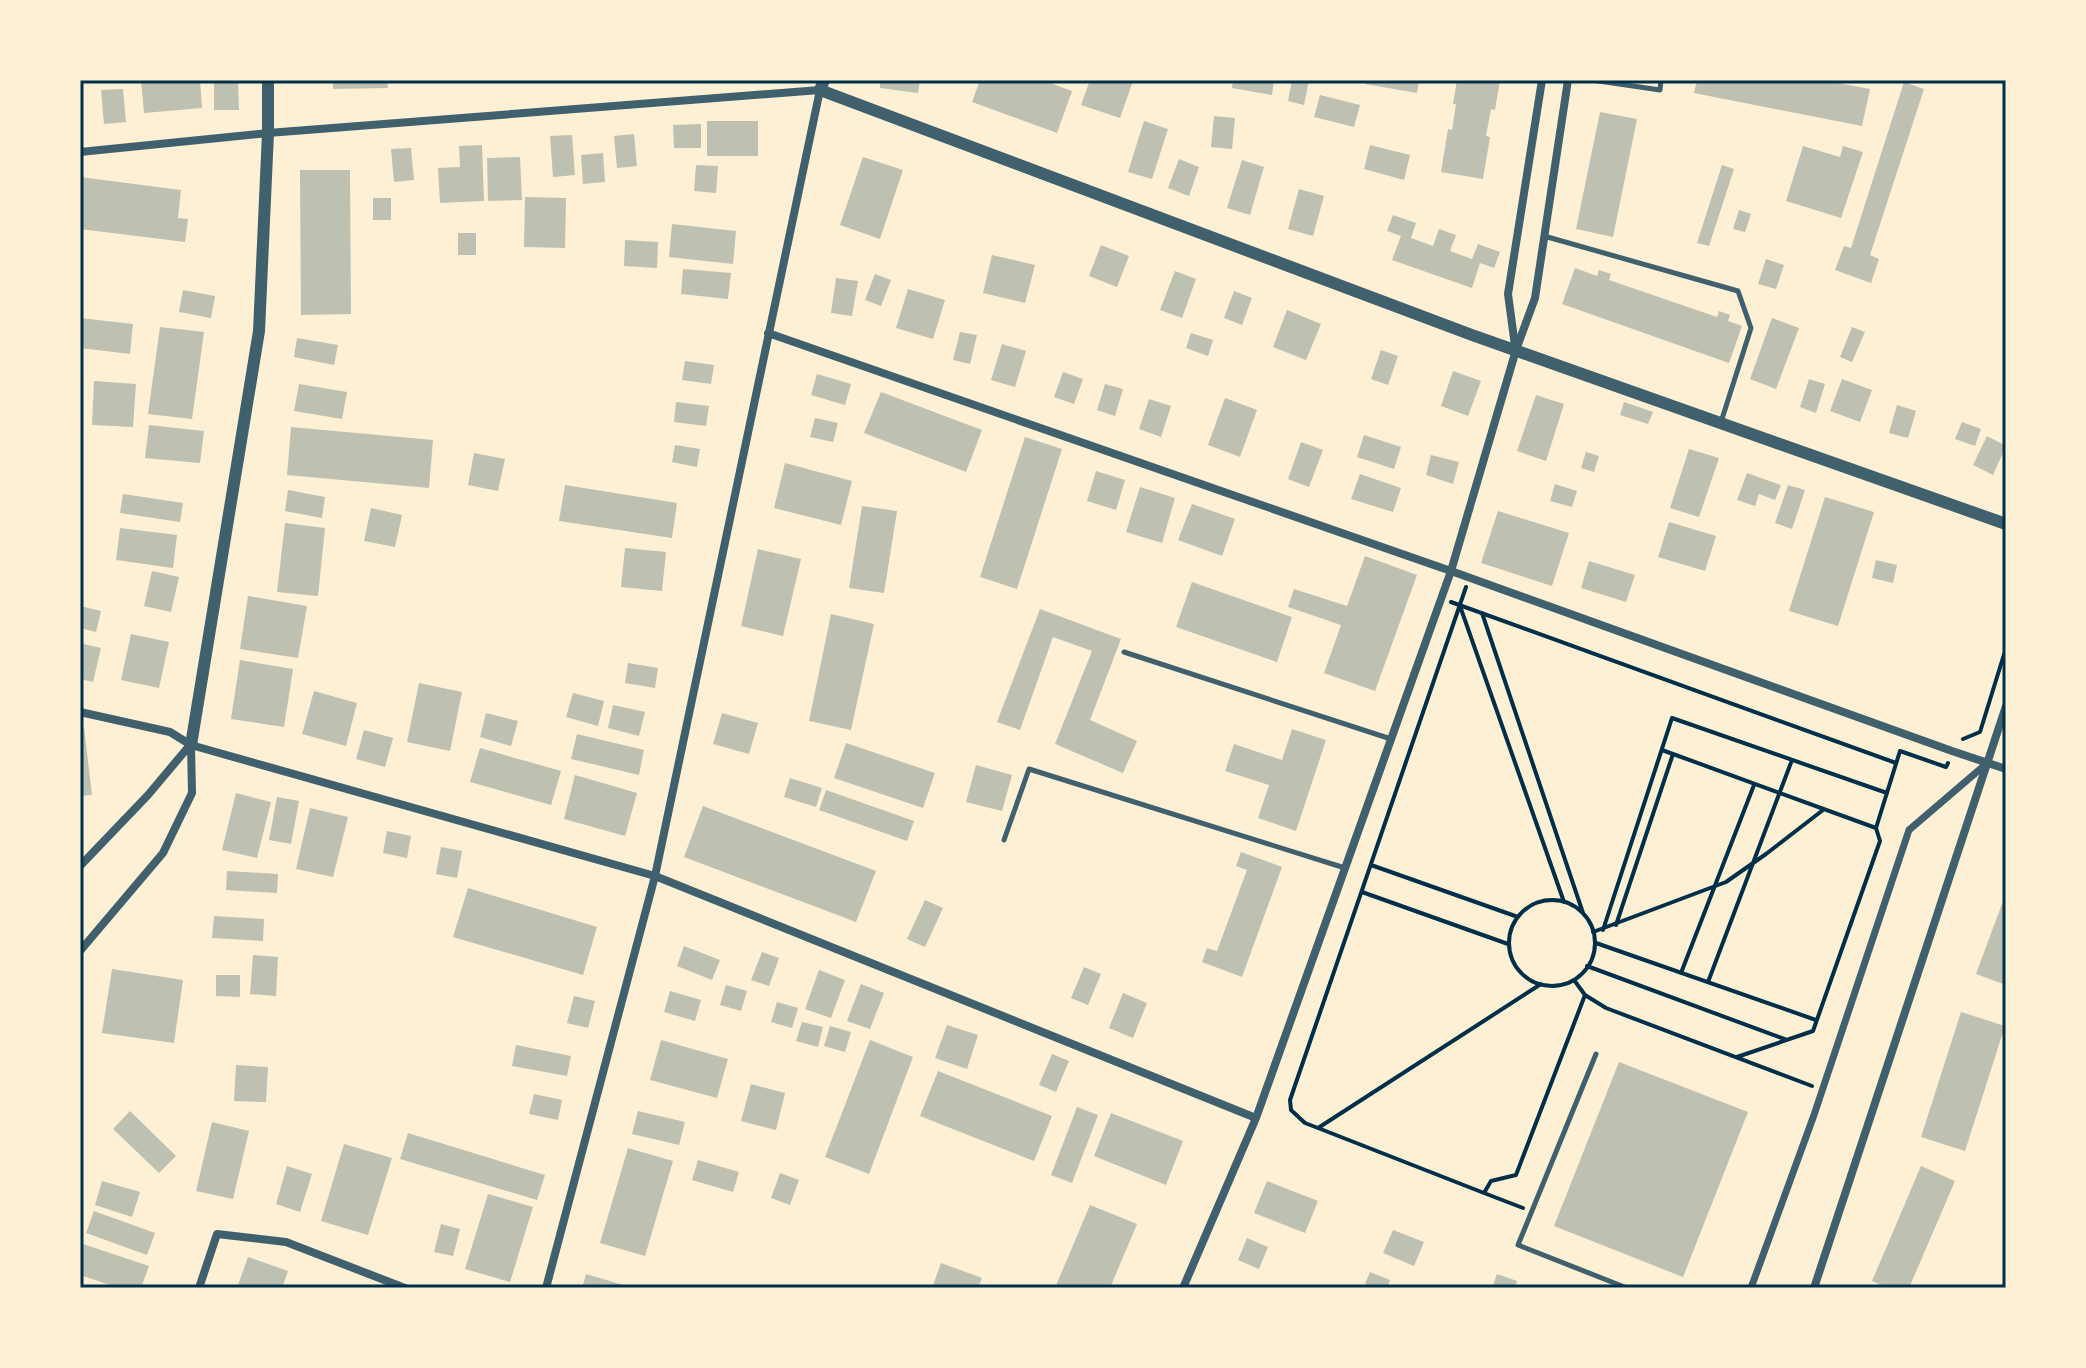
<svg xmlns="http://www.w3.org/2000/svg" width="2086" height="1368" font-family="'Fira Sans',sans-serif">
<rect width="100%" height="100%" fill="#fdf0d5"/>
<path fill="#bec0b2" d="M141,80H200L202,108L144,113Z
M214,80H238L239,110H214Z
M333,80H387L388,88L333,89Z
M880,80H920L918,93L880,88Z
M980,80H1042L1072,91L1057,133L972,102Z
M1090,80L1133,81L1120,118L1081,105Z
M1233,80H1274L1272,95L1232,88Z
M1292,80H1309L1304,105L1288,101Z
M1366,80H1419L1417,93L1365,84Z
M1457,80H1500L1495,110L1491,109L1486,136L1490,137L1483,179L1441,172L1448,129L1452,130L1456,104H1453Z
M1697,80H1822L1870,89L1862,126L1694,93Z
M1904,82L1924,89L1870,255L1879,259L1871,283L1835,270L1844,246L1851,248Z
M123,89L126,122L104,124L101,90Z
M1320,95L1360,105L1354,127L1314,117Z
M1600,112L1637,119L1613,237L1576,229Z
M1214,116L1235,118L1232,149L1211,147Z
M707,121H758V156H707Z
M1144,121L1168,129L1152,179L1128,172Z
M701,124V148H674L673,125Z
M634,134L637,166L617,168L614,136Z
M572,135L575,175L553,177L550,136Z
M482,145L484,201L440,203L438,168L460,167L459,146Z
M1370,145L1410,155L1404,180L1364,169Z
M1803,146L1840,157L1843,146L1863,152L1841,218L1786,201Z
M411,148L414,180L394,182L391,149Z
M603,153L605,182L583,184L581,155Z
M520,157L522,200L488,201L487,158Z
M863,157L903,170L880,239L840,225Z
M1179,159L1199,167L1189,196L1168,188Z
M1242,160L1264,167L1250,215L1227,208Z
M696,165L718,166L716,193L694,191Z
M1722,165L1734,169L1709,246L1697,243Z
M300,170H350L351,314L301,315Z
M80,177L181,190L178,218L188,219L185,242L80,229Z
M1299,189L1324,196L1313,236L1288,229Z
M525,197L566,198L565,248L524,247Z
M373,198H391V220H373Z
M1739,210L1751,214L1745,232L1733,229Z
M1393,215L1416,223L1411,238L1433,246L1439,229L1456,235L1450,251L1472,259L1478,244L1500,252L1494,268L1480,263L1472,288L1392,260L1401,236L1387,231Z
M672,224L736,231L733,264L669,257Z
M458,233H476V255H458Z
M625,240L658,242L657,268L624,266Z
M1101,245L1129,256L1117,287L1089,276Z
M992,255L1035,265L1025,303L983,293Z
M1766,259L1784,265L1776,289L1758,284Z
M1575,268L1597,276L1599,270L1611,274L1609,280L1717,317L1719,311L1730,315L1728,321L1742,326L1729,363L1562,304Z
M683,269L731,273L728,299L681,294Z
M1175,271L1196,279L1182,318L1160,310Z
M875,274L891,280L881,306L865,300Z
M836,278L858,281L852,316L831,313Z
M908,289L945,300L933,339L896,328Z
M183,290L215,296L211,318L179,312Z
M1234,291L1252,298L1242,325L1224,318Z
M1287,310L1321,324L1306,360L1273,347Z
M80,318L133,324L130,354L80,348Z
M1772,318L1799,328L1776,389L1750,379Z
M160,327L204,332L192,419L148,414Z
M1852,327L1865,332L1852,362L1840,357Z
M960,332L977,335L970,364L953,360Z
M1191,333L1213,340L1208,356L1186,348Z
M297,338L338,345L334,365L294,357Z
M1002,344L1026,351L1015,387L991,380Z
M1381,350L1398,356L1388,385L1371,379Z
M685,361L714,365L711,384L682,380Z
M1453,371L1481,381L1468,416L1441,406Z
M1063,372L1083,379L1074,404L1054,397Z
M817,374L851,384L845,405L811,395Z
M1809,379L1825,384L1816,413L1800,407Z
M1842,379L1872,390L1860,422L1830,411Z
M94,381L136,384L133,427L92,425Z
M299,384L347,392L342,419L294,411Z
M1105,384L1123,389L1115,416L1097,410Z
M881,392L982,430L966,472L864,433Z
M1536,395L1564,404L1546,461L1517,451Z
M1225,398L1257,410L1240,457L1208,445Z
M1149,399L1171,406L1161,437L1139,429Z
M676,402L709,406L706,426L674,422Z
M1624,402L1653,412L1648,424L1620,415Z
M1897,405L1916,411L1908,438L1889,433Z
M815,418L838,423L833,442L810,437Z
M1962,422L1981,429L1975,446L1955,439Z
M149,425L204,431L200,463L145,458Z
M291,427L433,440L429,488L287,475Z
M1364,435L1401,447L1394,469L1357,457Z
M1987,436L2006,446L1993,475L1973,465Z
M1025,437L1062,449L1017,589L980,577Z
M1301,442L1323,450L1309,487L1288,479Z
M675,445L700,449L697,467L672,462Z
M1689,449L1719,458L1699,517L1670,508Z
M1586,452L1599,456L1594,472L1581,468Z
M474,453L505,459L498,491L468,485Z
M1431,455L1459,462L1453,484L1426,475Z
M785,463L852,481L841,525L774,508Z
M1096,471L1125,480L1116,510L1087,501Z
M1747,473L1781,485L1775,500L1759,494L1755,506L1737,500Z
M1360,474L1401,488L1393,512L1351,499Z
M1555,484L1577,491L1572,507L1550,501Z
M565,485L677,503L672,538L559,521Z
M1788,485L1805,490L1792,529L1775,523Z
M1140,487L1175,498L1162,543L1126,532Z
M288,490L325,497L322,518L285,511Z
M123,494L183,503L180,522L120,513Z
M1825,497L1874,512L1838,626L1789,611Z
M1192,504L1235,519L1222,556L1178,540Z
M862,506L897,511L884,593L849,588Z
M371,508L402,515L395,547L364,541Z
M1498,511L1569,533L1552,586L1481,563Z
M1669,522L1716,536L1705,571L1658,557Z
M285,523L325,528L318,596L277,592Z
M120,528L177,535L173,568L116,560Z
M625,548L666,552L662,591L621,587Z
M758,549L801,559L783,636L741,626Z
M1365,556L1417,575L1375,691L1324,673L1341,625L1288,607L1294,589L1347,606Z
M1876,560L1897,565L1893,583L1872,578Z
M1589,561L1635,575L1626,602L1581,588Z
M152,571L179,577L171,612L144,606Z
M1192,582L1292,617L1277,662L1176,627Z
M248,596L307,606L298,658L240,649Z
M80,606L101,611L96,632L80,628Z
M1040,609L1121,639L1090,720L1137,741L1123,773L1055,744L1092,651L1053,637L1020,730L997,722Z
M831,614L874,624L851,730L809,721Z
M131,634L169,642L159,688L121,680Z
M80,643L101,648L93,682L80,679Z
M240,660L293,669L284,727L231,719Z
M628,663L658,668L655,688L625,683Z
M419,683L462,692L450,751L407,742Z
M314,691L357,703L346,746L302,734Z
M573,693L604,701L598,726L566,717Z
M613,705L645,712L639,736L608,728Z
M486,713L518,721L511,746L480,737Z
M722,713L758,723L749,754L713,744Z
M84,727L92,795L80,796V728Z
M1292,729L1326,740L1296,831L1258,818L1269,785L1225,771L1234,744L1282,760Z
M364,730L393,738L385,767L356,759Z
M577,734L644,750L639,775L571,759Z
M846,743L935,773L923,808L834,778Z
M480,748L561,771L551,805L470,782Z
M976,765L1012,775L1002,811L966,802Z
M575,775L637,793L625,836L564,819Z
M790,778L822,788L816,807L784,797Z
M826,790L914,821L907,841L819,810Z
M236,793L271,802L257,858L222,850Z
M277,797L299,801L291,844L269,840Z
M703,806L876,871L856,922L684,857Z
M310,808L348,817L333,877L296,869Z
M387,831L411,836L407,858L383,853Z
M441,847L462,851L457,878L436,874Z
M1241,852L1282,867L1242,977L1202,962L1207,948L1217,951L1247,870L1236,866Z
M227,871L278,874L277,893L226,890Z
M468,888L597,927L583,975L453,937Z
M2006,893V985L1976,974Z
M925,900L943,908L925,947L907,939Z
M214,916L264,919L263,941L212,938Z
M684,946L720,960L712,980L677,966Z
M762,952L779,958L769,986L751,980Z
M253,955L278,957L276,996L250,994Z
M1084,967L1101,974L1088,1005L1071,998Z
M112,969L183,980L174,1043L102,1033Z
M819,970L845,980L831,1018L805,1009Z
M216,975H240V997L216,996Z
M861,984L884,993L870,1029L847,1021Z
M726,985L747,991L741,1011L720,1005Z
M670,991L701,1000L695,1021L664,1012Z
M1123,993L1147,1003L1133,1038L1109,1028Z
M574,996L595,1001L588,1028L567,1023Z
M777,1002L798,1008L792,1028L771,1022Z
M1961,1012L2005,1026L1965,1151L1921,1137Z
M802,1022L823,1027L818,1047L796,1041Z
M947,1025L978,1035L967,1069L935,1058Z
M830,1026L851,1032L845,1052L824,1046Z
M661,1040L728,1059L717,1098L650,1080Z
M870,1040L913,1057L869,1174L825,1157Z
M516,1045L571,1056L567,1076L512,1066Z
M1052,1054L1069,1061L1056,1092L1039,1085Z
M1619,1062L1748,1112L1683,1277L1554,1226Z
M236,1065L268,1067L266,1102L234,1101Z
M938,1071L1052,1116L1034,1161L920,1116Z
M751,1084L785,1093L776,1130L741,1121Z
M534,1094L562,1100L558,1120L529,1114Z
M1077,1107L1098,1115L1072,1183L1051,1175Z
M130,1111L176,1156L159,1173L113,1129Z
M638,1111L685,1122L679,1145L632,1134Z
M1111,1113L1183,1141L1166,1185L1094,1156Z
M212,1122L249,1131L233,1199L196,1191Z
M408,1133L545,1175L537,1200L400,1159Z
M344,1144L392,1158L368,1235L321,1221Z
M628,1148L673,1161L645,1256L600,1243Z
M698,1160L739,1172L733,1192L692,1180Z
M287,1166L312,1174L300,1212L276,1204Z
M1921,1166L1955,1181L1909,1288H1888L1872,1281Z
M780,1173L799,1180L790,1205L771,1198Z
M102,1181L140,1192L132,1217L95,1205Z
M1267,1181L1318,1201L1305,1233L1254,1213Z
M488,1194L533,1207L510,1282L465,1269Z
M1090,1205L1137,1224L1110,1288H1055Z
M94,1211L155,1233L147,1255L86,1233Z
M441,1224L460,1229L453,1256L434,1252Z
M1393,1230L1424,1242L1414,1266L1383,1253Z
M1247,1238L1268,1247L1259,1269L1238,1260Z
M80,1243L149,1266L141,1288H119L80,1275Z
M248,1257L288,1271L282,1288H237Z
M941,1263L982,1278L978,1288H932Z
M1370,1272L1390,1280L1387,1288H1370L1371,1286L1365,1284Z
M586,1274L630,1287V1288H582Z
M1497,1274L1517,1281L1515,1288H1492Z"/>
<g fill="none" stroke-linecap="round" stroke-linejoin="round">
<path stroke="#003049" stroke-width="4" d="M1466,587L1290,1100L1291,1110L1305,1123L1318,1128L1541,984
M1451,602L1896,763
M1460,606L1564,902
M1482,613L1583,913
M1963,739L1980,732L2006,648
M1662,750L1876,828
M1371,865L1518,917
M1362,892L1508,944
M1509 943a43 43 0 1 1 86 0a43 43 0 1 1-86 0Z
M1616,925L1673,754
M1603,930L1672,718L1887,793
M1593,932L1726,882L1766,854L1823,810
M1596,943L1816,1020
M1587,966L1787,1040
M1681,973L1754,785
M1708,982L1792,760
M1585,995L1606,1008L1812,1086
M1737,1057L1813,1031L1880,841L1876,828L1900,751L1946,767L1948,763
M1318,1128L1484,1193L1491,1181L1516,1175L1585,995L1574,980
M1484,1193L1523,1208"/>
<path stroke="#3f606c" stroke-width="5" d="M1592,80L1660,90L1661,80
M1544,236L1738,291L1751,328L1721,422
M1124,652L1391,739
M1004,840L1029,769L1345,868
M1596,1054L1518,1245L1627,1288"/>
<path stroke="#3f606c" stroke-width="7" d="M1751,1288L1814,1115L1909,830L1986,764"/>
<path stroke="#3f606c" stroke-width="8" d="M80,152L268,133L820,90L655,876L546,1288
M768,333L1451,571L1952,751L2006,769
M1515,346L1508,294L1542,80
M80,712L170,732L191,745L655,876L1256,1118
M80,866L148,795L190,745
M80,951L163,853L192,793L191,745
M199,1288L217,1234L286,1242L405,1288
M1183,1288L1256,1118L1451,571L1516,350L1535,298L1568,80
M1814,1288L2006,706"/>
<path stroke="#3f606c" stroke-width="12" d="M824,80L820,90L1472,335L2006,524
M191,745L259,331L268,133V80"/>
</g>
<rect width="2086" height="1368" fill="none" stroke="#fdf0d5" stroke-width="164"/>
<rect x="82" y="82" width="1922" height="1204" fill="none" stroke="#003049" stroke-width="3"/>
</svg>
